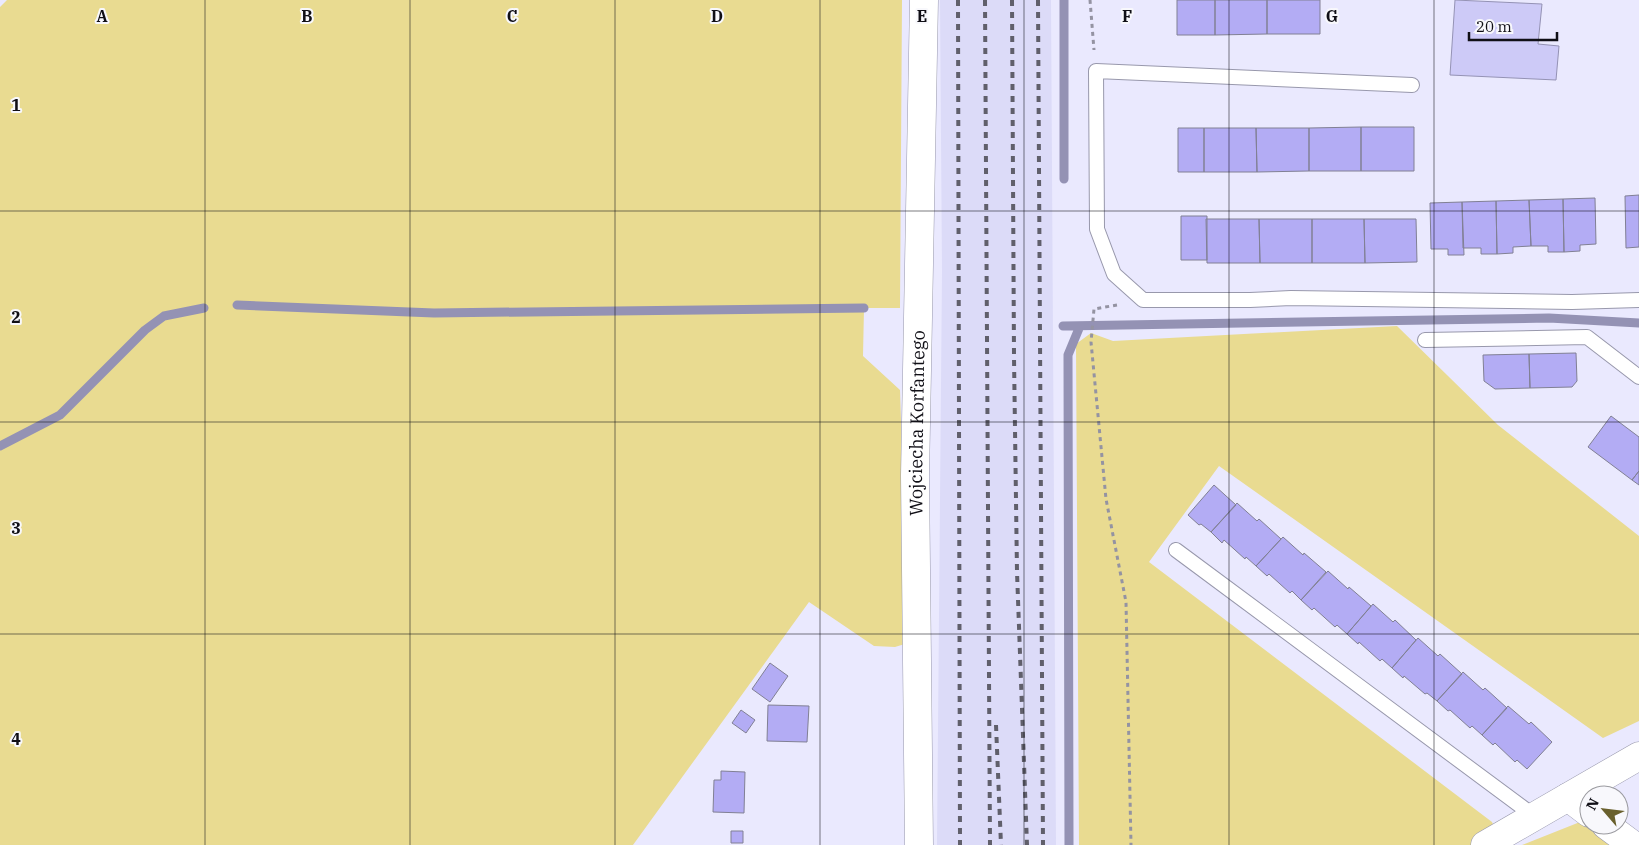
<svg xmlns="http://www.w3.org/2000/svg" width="1639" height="845" font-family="'IBM Plex Serif',serif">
<rect width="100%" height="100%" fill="#eae9fe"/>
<path fill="#dcdbf8" d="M940,0H1051L1056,845H937L942,271Z"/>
<path fill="#e9db91" d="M7,0H902L900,308H864L863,356L900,390L908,643L895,647L874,646L809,602L633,845H0V7Z
M1397,326L1498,425L1639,536V721L1603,738L1219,466L1149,562L1492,822L1503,845H1079L1076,344L1091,333L1113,341Z
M1580,822L1611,845H1522Z"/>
<path fill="#cdcaf7" stroke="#9492b4" d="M1455,0L1542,4L1538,44L1559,46L1556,80L1450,75Z"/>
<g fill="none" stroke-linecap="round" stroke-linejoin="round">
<path stroke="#9492b4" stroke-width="9" d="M1064,0V179
M237,305L434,313L864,308
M1063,326L1549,318L1639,323
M0,446L60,415L145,330L164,316L204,308
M1069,845L1068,355L1080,326"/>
</g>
<path fill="#b3acf4" stroke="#818094" d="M1177,0H1215V35H1177Z
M1215,0H1267V34L1215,35Z
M1267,0H1320V34H1267Z
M1361,127H1414V171H1361Z
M1361,127V171H1309V128Z
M1178,128H1204V172H1178Z
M1204,128H1256L1257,172H1204Z
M1256,128H1309V171L1257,172Z
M1639,195V247L1626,248L1625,196Z
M1595,198L1596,244L1580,245V251L1564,252L1563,199Z
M1563,199L1564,252H1548V246H1531L1529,200Z
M1529,200L1531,246L1513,247V253L1497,254L1496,201Z
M1496,201L1497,254H1481V248H1463L1462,202Z
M1462,202L1464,255H1448V249H1431L1430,203Z
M1181,216H1207V260H1181Z
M1206,219H1259L1260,263H1207Z
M1259,219H1312V263H1260Z
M1312,219H1364L1365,263H1312Z
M1364,219H1416L1417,262L1365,263Z
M1576,353L1577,381L1572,387L1530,388L1529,354Z
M1529,354L1530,388L1495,389L1484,381L1483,355Z
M1611,416L1639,437V471L1632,480L1588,447Z
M1639,471V485L1632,480Z
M1214,485L1236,505L1211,532L1201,524L1199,525L1188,515Z
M1237,503L1257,521L1259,519L1281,539L1256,566L1246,557L1245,559L1224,540L1222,543L1211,532Z
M1283,537L1303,555L1304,553L1326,572L1301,600L1292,591L1290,593L1269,574L1267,576L1256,566Z
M1328,571L1348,589L1349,587L1371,606L1347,634L1337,625L1335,627L1314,608L1312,610L1301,600Z
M1373,604L1393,622L1395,620L1416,640L1392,668L1382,659L1380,661L1359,642L1358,644L1347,634Z
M1418,638L1438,656L1440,654L1462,674L1437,701L1427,693L1425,694L1404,676L1403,678L1392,668Z
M770,663L788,676L770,702L752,689Z
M1463,672L1483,690L1485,688L1507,708L1482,735L1472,726L1470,728L1450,710L1448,711L1437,701Z
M768,705L809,706L807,742L767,741Z
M1508,706L1529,724L1531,722L1552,742L1527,769L1517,760L1515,762L1495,743L1493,745L1482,735Z
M741,710L755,720L746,733L732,723Z
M721,771L745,772L744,813L713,812L714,780H721Z
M731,831H743V843H731Z"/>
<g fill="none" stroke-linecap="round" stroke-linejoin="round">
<g stroke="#9898ac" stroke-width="16">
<path id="lane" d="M1412,85L1096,71L1097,229L1114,274L1143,300H1250L1291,298L1572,302L1639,300
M1425,340L1587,337L1639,377
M1176,550L1534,816"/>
</g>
<g stroke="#9898ac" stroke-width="29">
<g id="street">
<path d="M1568,797L1589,813"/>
<path d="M1606,825L1633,845"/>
<path id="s1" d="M919,845L915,476L924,0"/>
<path d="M1485,845L1639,756"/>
</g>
</g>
<path stroke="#9493a2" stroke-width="3" stroke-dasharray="4 4" stroke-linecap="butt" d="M1090,0L1094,50
M1117,305L1094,309L1091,342L1106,499L1126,602L1131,845"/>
<use href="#lane" stroke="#fff" stroke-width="14"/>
<use href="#street" stroke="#fff" stroke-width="28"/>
<path stroke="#605f6b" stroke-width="4" stroke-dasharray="6 6" stroke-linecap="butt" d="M958,0L960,845
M985,0L990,845
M1012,0L1014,357L1017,572L1027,845
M1038,0L1043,845
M996,725L1001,845"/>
</g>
<path fill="none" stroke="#100f16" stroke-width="1" stroke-opacity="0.55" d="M205,0V845M410,0V845M615,0V845M820,0V845M1024,0V845M1229,0V845M1434,0V845M0,211H1639M0,422H1639M0,634H1639"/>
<g text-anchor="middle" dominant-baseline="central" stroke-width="4" stroke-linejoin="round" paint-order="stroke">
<g font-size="18" fill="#100f16" stroke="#f8f8fc">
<text stroke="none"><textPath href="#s1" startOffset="422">Wojciecha Korfantego</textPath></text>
</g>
</g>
<g font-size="16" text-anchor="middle" font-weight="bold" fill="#100f16" stroke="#f8f8fc" stroke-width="4" stroke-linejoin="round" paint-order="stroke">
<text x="102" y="22">A</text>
<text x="307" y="22">B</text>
<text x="512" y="22">C</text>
<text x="717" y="22">D</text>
<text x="922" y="22">E</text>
<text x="1127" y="22">F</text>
<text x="1332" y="22">G</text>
<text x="16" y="111">1</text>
<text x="16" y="323">2</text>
<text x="16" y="534">3</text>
<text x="16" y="745">4</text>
</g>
<g transform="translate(1604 810) rotate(298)"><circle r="24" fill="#f8f8fc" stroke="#9b9ba0"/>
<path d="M0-4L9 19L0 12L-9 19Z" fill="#69602d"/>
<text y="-8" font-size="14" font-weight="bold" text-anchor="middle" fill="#100f16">N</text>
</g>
<path d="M1469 32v8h88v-8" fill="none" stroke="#100f16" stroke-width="2.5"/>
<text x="1476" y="32" font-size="15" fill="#100f16" stroke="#f8f8fc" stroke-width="4" paint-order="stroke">20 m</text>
</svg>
